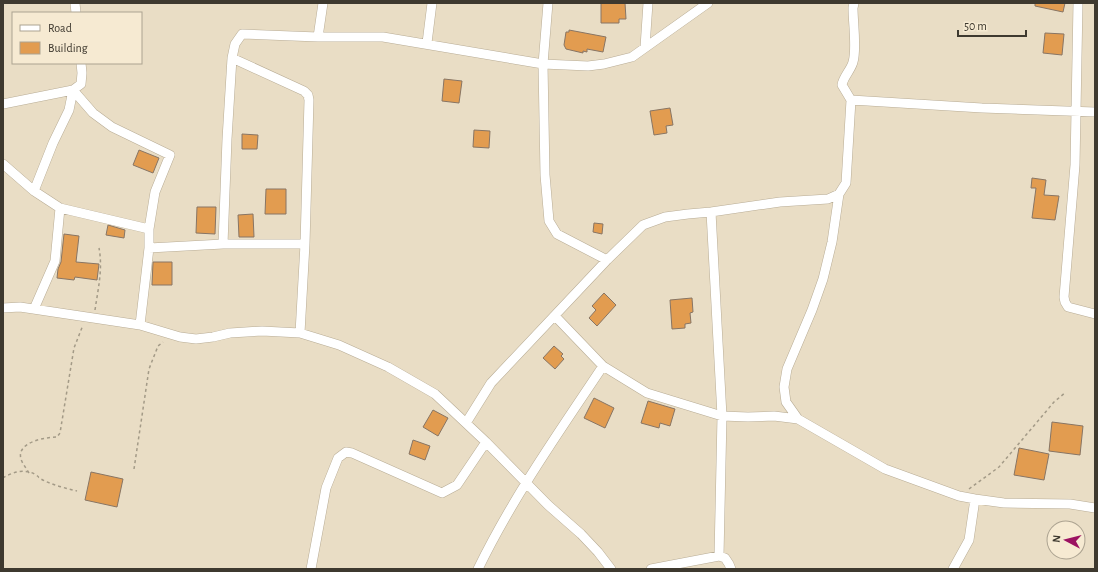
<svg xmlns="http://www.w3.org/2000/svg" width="1098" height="572" font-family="'Alegreya Sans',sans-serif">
<rect width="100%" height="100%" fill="#e9ddc5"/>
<path fill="#e29c50" stroke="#887564" d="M601,3H625L626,19H619V23H601Z
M1035,3H1065L1063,12L1035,6Z
M569,30L606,37L603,52L587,49V52L583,51V53L566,49L564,45L566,32H569Z
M1045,33L1064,34L1062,55L1043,53Z
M444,79L462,81L459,103L442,101Z
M670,108L673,125L666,126L667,133L654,135L650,111Z
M474,130L490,131L489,148L473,147Z
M242,134L258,135L257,149H242Z
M139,150L159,158L153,173L133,165Z
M1032,178L1046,180L1044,195L1059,196L1055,220L1032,218L1036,188H1031Z
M266,189H286V214H265Z
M197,207H216L215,234L196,233Z
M253,214L254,237H239L238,215Z
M594,223L603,224L602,234L593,232Z
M108,225L125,230L124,238L106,235Z
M64,234L79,236L76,262L99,264L97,280L75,277L74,280L57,278L58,269L61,262Z
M153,262H172V285H152Z
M604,293L616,305L597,326L589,318L596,310L592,306Z
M692,298L693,312L690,313L691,323L685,324V328L672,329L670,300Z
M554,346L563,354L561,356L564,359L555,369L543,358Z
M594,398L614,408L605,428L584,418Z
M648,401L675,409L670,426L660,423L659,428L641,423Z
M433,410L448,418L438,436L423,427Z
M1052,422L1083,426L1080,455L1049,451Z
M413,440L430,446L425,460L409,454Z
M1019,448L1049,454L1044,480L1014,475Z
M91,472L123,479L117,507L85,500Z"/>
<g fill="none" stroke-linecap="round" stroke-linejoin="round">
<g stroke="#b8ac95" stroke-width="10">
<path id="street" d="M75,3L76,13
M548,3L543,64L545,175L549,221L557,234L607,260
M1078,3L1075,165L1064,297L1065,302L1068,307L1095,314
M318,37L323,3
M427,43L432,3
M645,47L648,3
M232,58L304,91L308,95L309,100L305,244L300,333
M73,90L93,113L112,127L170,155L155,192L149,229V248L140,325
M851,100L982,108L1095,112
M3,104L73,90L81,84L82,73L81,63
M3,164L34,191L60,208L55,261L34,309
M34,191L53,143L69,110L73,90
M60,208L149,229
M711,212L722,416L719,556
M223,244L227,139L232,58L235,44L242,34L318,37H383L543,64L588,66L604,64L632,57L708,3
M149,248L223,244H305
M3,308L20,307L140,325L180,337L196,339L213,337L230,333L262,331L300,333L339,345L388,367L435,394L486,442L548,505L581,534L598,552L611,569
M555,316L603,366L647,393L722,416L748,417L774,416L798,419L885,469L959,496L975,499L1004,503L1070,504L1095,508
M798,419L786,402L784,387L787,369L812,310L823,279L832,242L839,194
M466,423L491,383L607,260L643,225L665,217L688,214L711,212L780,202L828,199L839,194L846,183L851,100L842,85C843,77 851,70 853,62C857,49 853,23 853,8L854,3
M311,569L326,488L338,458L346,452L352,453L442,493L457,485L486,442
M478,569C513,497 559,432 603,366
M651,569L719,556L725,558L729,564L731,569
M953,569L969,540L975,499"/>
</g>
<path stroke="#a39a87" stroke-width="1.5" stroke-dasharray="3 3" stroke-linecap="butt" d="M95,310C98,289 103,269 99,248
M134,469L149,369L158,346L163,342
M29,473C26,468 22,463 21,459C16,442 46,437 57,437L60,433L74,348L83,325
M3,478C12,472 26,468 36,475C41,478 36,476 41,479C52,485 65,488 77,491
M969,489L999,467L1054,402L1066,392"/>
<use href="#street" stroke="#fff" stroke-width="9"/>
</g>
<rect width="1098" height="572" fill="none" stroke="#3e392f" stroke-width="8"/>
<rect x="12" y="12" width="130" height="52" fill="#f6ead2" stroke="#aca391"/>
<rect x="20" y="25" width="20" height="6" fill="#ffffff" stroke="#aca391"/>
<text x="48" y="32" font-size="12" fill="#3e392f">Road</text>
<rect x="20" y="42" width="20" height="12" fill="#e29c50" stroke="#aca391"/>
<text x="48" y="52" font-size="12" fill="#3e392f">Building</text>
<g transform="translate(1066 540) rotate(277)"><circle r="19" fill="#f6ead2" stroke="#aca391"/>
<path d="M0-3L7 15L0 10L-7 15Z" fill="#9c1261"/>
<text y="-6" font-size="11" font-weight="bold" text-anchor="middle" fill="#3e392f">N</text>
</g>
<path d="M958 30v6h68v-6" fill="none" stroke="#3e392f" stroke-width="2"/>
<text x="964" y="30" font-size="12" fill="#3e392f" stroke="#f6ead2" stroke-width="3" paint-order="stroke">50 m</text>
</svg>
